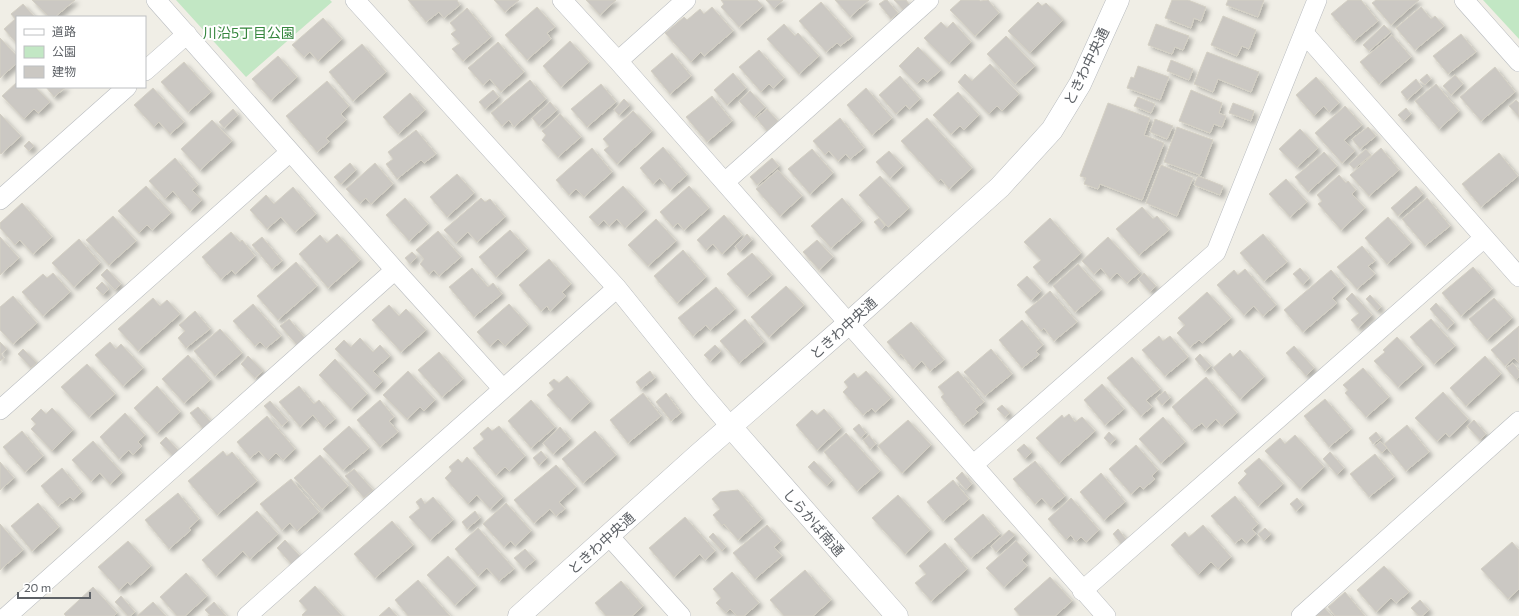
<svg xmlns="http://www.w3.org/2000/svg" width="1519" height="616" font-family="Commissioner,'Noto Sans JP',sans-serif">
<defs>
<filter id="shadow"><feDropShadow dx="3.5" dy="3.5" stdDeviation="2" flood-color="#0004"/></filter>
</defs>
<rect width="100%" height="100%" fill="#f0eee6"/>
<path fill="#c2e7c4" d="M176,0H330L332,2L246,77Z
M1483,0H1519V39Z"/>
<path fill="#cbc8c3" stroke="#d4d0c4" filter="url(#shadow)" d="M32,0H75L55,17H49Z
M408,0H457L460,5L444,18L439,12L426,22Z
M494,0H519L505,12Z
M586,0H616L600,15Z
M721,0H757L763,6L739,27L721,7L724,4Z
M766,0H783L774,9Z
M835,0H869L850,17Z
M885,0H887L898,13L891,19L879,4Z
M894,0H906L910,5L903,10Z
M961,0H979L980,1L988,0L999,13L975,36L950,10Z
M1172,0H1188L1206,7L1201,21L1194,18L1191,28L1165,18Z
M1228,0H1264L1258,17L1226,5Z
M1348,0H1361L1378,21L1354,41L1331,14Z
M1376,0H1419L1391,25L1372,3Z
M821,2L852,37L840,46L837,43L826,52L799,21Z
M1038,2L1042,6L1046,3L1063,20L1030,53L1008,31Z
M23,4L35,17H17V44L4,29L15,19L11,14Z
M537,7L555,27L547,33L551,39L527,60L505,35Z
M712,7L733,31L704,56L701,52L691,62L665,33L684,17L687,20L700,9L704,14Z
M1421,7L1431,19L1435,16L1444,26L1415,50L1396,28Z
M467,8L491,37L463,61L452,49L460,43L451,34L456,30L450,23Z
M1223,16L1256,30L1249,49L1242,46L1237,56L1211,45Z
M323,18L342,39L318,61L310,52L304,57L292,45Z
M941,22L947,28L953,22L971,42L949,63L924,38Z
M784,24L795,36L798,33L819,56L799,74L767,39Z
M1156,24L1189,36L1183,50L1175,47L1172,54L1148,45Z
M1384,25L1391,32L1369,51L1363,45Z
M1461,34L1476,52L1448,74L1433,56Z
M1392,35L1411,57L1379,84L1360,62Z
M1006,36L1035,66L1015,84L987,54Z
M0,38L17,56V63L0,78Z
M570,41L589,62L561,87L543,66Z
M498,42L524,72L501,92L490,79L483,85L468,68Z
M362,44L386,72L353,101L329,72Z
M918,47L941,70L927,82L923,78L917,84L899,66Z
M759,50L784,78L773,88L769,84L761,92L739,67Z
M1207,52L1259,72L1251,92L1218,79L1213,92L1194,84Z
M672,53L691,76L670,94L651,71Z
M278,56L297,77L271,100L252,79Z
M1171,60L1193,69L1189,80L1167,71Z
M184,62L211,92L188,112L161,82Z
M990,64L1019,94L1002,111L997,106L989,114L958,82L965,74L972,81Z
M1138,66L1169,77L1160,100L1127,88L1131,77L1134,78Z
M1495,67L1515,92L1481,121L1460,97Z
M733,73L746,88L727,105L714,90Z
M1427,74L1431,79L1425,85L1420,80Z
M1455,75L1463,84L1451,95L1443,86Z
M900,76L920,99L909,109L906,105L896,114L879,95Z
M1316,77L1339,103L1329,112L1324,106L1314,116L1296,95Z
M1416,79L1422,87L1407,100L1401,92Z
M530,80L546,99L514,127L509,120L502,126L491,113Z
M327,81L349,106L341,114L346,120L326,138L329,142L317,152L286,116Z
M17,82V87H35L50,102L38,113L34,109L24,119L2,96Z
M601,84L616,102L587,127L571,109Z
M1436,84L1459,111L1439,129L1415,101Z
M46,87H66L54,97Z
M153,88L184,122L170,134L159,122L154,127L134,105Z
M866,88L892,118L872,135L847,105Z
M493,90L499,97L485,109L479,102Z
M1191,90L1222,103L1219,113L1226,116L1222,127L1214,124L1210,133L1179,121Z
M750,91L765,107L754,117L739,101Z
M958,92L979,115L964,130L960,126L951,134L933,115Z
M410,93L425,110L398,134L383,117Z
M712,96L732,121L707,142L686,117Z
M1138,97L1155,104L1151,113L1134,106Z
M624,99L630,105L619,115L614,110Z
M1516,100L1519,103V117L1509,106Z
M550,102L557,110L539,126L532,118Z
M1108,103L1150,118L1144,135L1164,143L1142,200L1100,184L1098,189L1084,184L1086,178L1080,176Z
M1233,103L1254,111L1251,121L1229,113Z
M1345,106L1362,125L1344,140L1355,151L1342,163L1315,133Z
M1406,108L1411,114L1404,121L1398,115Z
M233,109L238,115L224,128L219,122Z
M767,109L778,121L767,131L756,118Z
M633,111L652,131L617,164L604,150L609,146L603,139Z
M0,114L21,136L1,154L0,153Z
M560,114L581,137L558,157L542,140L546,135L542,131Z
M840,118L864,148L850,159L846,154L838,161L829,151L825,155L813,141Z
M927,118L972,168L949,189L941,179L938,182L901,141Z
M1155,119L1173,126L1167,139L1150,132Z
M212,120L232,141L200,170L181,149Z
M1177,127L1213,140L1200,175L1164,162Z
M1368,127L1376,136L1360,149L1352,139Z
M1300,129L1318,148L1297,167L1279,149Z
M416,130L436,154L424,163L421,160L397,179L386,164L393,159L388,152Z
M29,141L34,146L29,151L24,146Z
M663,147L687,175L670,190L660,178L653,184L640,168Z
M592,148L612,172L584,197L576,189L569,195L556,180Z
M1381,148L1399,170L1369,196L1350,175Z
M812,149L833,173L810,194L788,169Z
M1366,149L1371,155L1354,169L1349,164Z
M889,151L903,166L890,178L876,162Z
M1324,152L1337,166L1308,192L1295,177Z
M1499,153L1518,176L1481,207L1462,184Z
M175,158L198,185L192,190L202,200L190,211L173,191L165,199L149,181Z
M772,158L779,166L757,185L750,177Z
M350,163L356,170L341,184L334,177Z
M375,163L393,184L371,204L366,198L360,203L346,189Z
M1161,165L1193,178L1177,216L1146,203Z
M778,170L802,196L780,216L756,189Z
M457,174L474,193L447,217L430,197Z
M1339,175L1346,183L1348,181L1356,190L1352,194L1365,208L1341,230L1318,204L1322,201L1317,195Z
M880,176L909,208L888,227L859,195Z
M1198,176L1223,186L1220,195L1194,185Z
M1286,179L1307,202L1290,217L1269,194Z
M146,186L171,213L152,230L147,225L139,233L118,211Z
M623,186L645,210L625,228L617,219L609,226L604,220L598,226L589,217Z
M689,186L709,208L684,230L678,223L673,227L660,212Z
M1416,186L1423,194L1398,216L1391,208Z
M293,187L316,214L295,232L281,217L267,229L250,210L266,195L274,204Z
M405,198L428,224L409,241L386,215Z
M481,198L485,202L490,199L505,217L477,242L468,232L456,243L444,230Z
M842,198L862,221L831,248L811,226Z
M1427,198L1450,226L1425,246L1402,219Z
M22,203L52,237L33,254L20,240L15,245L0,228V223Z
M1142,207L1153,219L1157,216L1169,230L1139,255L1116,229Z
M724,215L742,235L722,254L713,244L706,250L697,240Z
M113,216L136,241L109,265L86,240Z
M1388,217L1411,243L1387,264L1365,238Z
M879,218L885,226L881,230L874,222Z
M1050,218L1081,253L1047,283L1033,267L1041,260L1024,242Z
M656,219L676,241L648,266L628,245Z
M510,230L527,249L496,277L479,257Z
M438,231L461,257L439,276L434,270L429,274L420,264L424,259L416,250Z
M231,232L240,242L242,240L255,256L235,274L232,270L221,279L202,257Z
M337,234L360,260L328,288L299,254L320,235L327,243Z
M747,234L752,240L740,252L735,246Z
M1263,234L1287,262L1264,281L1240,253Z
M0,237L19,258L0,275Z
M262,237L282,261L272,269L252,245Z
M1108,237L1140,272L1127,283L1117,273L1110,279L1101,268L1094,274L1082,261Z
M79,239L100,263L74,287L52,263Z
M817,240L833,257L819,270L803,252Z
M1362,246L1375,261L1368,266L1375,274L1357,289L1337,267Z
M683,250L706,277L677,303L654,276Z
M412,252L417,257L410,264L405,258Z
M752,253L772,275L747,296L727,274Z
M549,259L571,284L562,292L566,296L550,311L547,306L541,311L519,285Z
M296,262L317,286L278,320L257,296Z
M1078,264L1101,290L1075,312L1053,286Z
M1473,267L1492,289L1461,316L1442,293Z
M472,268L488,287L493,283L502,294L474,317L449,287Z
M1300,268L1309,278L1303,285L1293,274Z
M107,269L121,284L115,290L101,275Z
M1245,269L1276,305L1263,316L1254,306L1244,315L1217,285L1234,270L1238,275Z
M1331,270L1345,286L1332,298L1337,303L1303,332L1284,310Z
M53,273L70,292L43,316L22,292L43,274L47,278Z
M1144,273L1156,286L1150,292L1138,279Z
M1027,276L1041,291L1031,300L1017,285Z
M102,282L109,289L103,295L96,288Z
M786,286L804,305L769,337L751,317Z
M716,287L735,309L710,330L706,325L693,336L678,318Z
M1050,291L1077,322L1054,341L1044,328L1041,331L1025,312Z
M1207,292L1231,318L1202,343L1199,340L1190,347L1177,333L1185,325L1178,318Z
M1352,293L1372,315L1358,328L1351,320L1359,313L1346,299Z
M1370,295L1381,307L1377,311L1366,299Z
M13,296L37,323L13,344L0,330V307Z
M153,298L160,306L167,300L180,314L138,351L118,329Z
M1494,298L1512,318L1487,340L1469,319Z
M1436,303L1454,323L1447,329L1430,309Z
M253,304L281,336L266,348L260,342L255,346L233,321Z
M509,304L528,325L505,346L498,339L490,346L477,332Z
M389,305L399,316L406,309L426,330L401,352L372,320Z
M195,311L210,329L186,348L178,338L185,331L179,325Z
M289,319L305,338L297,345L280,326Z
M745,319L764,342L739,363L720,341Z
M1431,319L1455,346L1434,364L1410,337Z
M1022,320L1043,345L1036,351L1039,355L1022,368L999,340Z
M911,322L944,360L930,371L922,361L913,369L901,354L899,356L887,342Z
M1519,326V363L1514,358L1505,366L1491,350Z
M220,329L242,353L215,376L194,351Z
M1159,336L1163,341L1170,336L1188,357L1165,376L1142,350Z
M1397,337L1423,365L1398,387L1374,361L1385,352L1383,350Z
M360,338L373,352L380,345L390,356L373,371L383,381L374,390L335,349L344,340L351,347Z
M0,342L7,349L1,354L4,358L0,361Z
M110,342L116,349L121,344L143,368L123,386L95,355Z
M715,345L721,351L710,361L704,355Z
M1294,346L1314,368L1306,376L1286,353Z
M23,349L37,363L31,368L18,354Z
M991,349L1012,374L985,396L964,372Z
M1240,350L1264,377L1240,399L1213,368L1230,353L1233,357Z
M439,352L463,379L442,397L418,370Z
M1200,354L1211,366L1205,371L1195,359Z
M188,355L210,380L184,403L162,379Z
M248,356L263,371L255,378L241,364Z
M1485,356L1501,374L1466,406L1450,388Z
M1132,357L1160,389L1146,400L1152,407L1141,416L1107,378Z
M335,359L367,394L351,409L319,375Z
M1513,363L1519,371V377L1516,380L1506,368Z
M87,364L115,394L89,417L61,387Z
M1363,368L1389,397L1366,417L1345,393L1348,390L1343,385Z
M408,371L435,400L424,411L420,407L407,419L383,395Z
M650,371L655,378L641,389L636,382Z
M866,371L891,398L875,412L872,408L863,415L843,392L848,387L844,382L854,373L858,378Z
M958,371L984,402L975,409L978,413L963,425L941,397L944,394L938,387Z
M567,376L590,402L570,420L547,395L554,389L549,383L554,379L559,383Z
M1206,377L1237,413L1222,426L1216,419L1206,428L1202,423L1192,430L1172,407Z
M1102,384L1124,409L1105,425L1084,400Z
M157,386L180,412L157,433L134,408Z
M299,386L314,404L319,400L335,419L324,428L313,415L300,427L279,402Z
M1165,391L1170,398L1162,405L1156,398Z
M1443,392L1468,419L1449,437L1446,433L1437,441L1415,418Z
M643,393L661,416L628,443L610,420Z
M666,393L681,413L671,421L656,402Z
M1325,399L1351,429L1329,447L1304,416Z
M380,400L394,417L389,421L398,432L380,447L357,420Z
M531,400L555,427L531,448L508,421Z
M270,401L288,421L282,426L264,406Z
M1002,405L1010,413L1005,417L997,409Z
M198,407L211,422L203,429L190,413Z
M52,408L73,430L52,451L31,429L36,424L31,419L41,409L46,414Z
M824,409L841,428L817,450L796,425L812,410L817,415Z
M125,413L145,435L138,442L142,446L133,455L129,450L119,459L100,437Z
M1069,414L1075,422L1082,417L1095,431L1059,463L1036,438L1062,415L1064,418Z
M267,416L295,449L283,460L276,453L268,461L259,451L250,458L237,442Z
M1163,417L1185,442L1161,463L1139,439Z
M908,420L931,445L902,473L878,446Z
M1474,420L1486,434L1480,440L1467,426Z
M859,424L866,433L861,438L853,429Z
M1407,425L1429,452L1406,471L1384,444Z
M349,426L369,448L343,470L323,449Z
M499,426L525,456L509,471L505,467L496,475L473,448L484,439L480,434L488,427L492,431Z
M560,427L570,439L553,454L543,443Z
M22,431L43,456L25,472L3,447Z
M595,431L616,455L583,483L562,459Z
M1109,432L1116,439L1110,444L1104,438Z
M1376,432L1381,438L1373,444L1369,438Z
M846,433L880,471L857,491L824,452Z
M869,435L876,444L870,449L863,440Z
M1295,435L1324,467L1300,489L1265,451L1280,438L1285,444Z
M166,437L178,450L173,456L160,443Z
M93,441L122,473L110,484L100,473L91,481L72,460Z
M1380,441L1387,448L1382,453L1375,446Z
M1024,444L1032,452L1025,459L1017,450Z
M1136,445L1158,470L1152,476L1155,479L1143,489L1140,486L1131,494L1109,469Z
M223,451L227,456L232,452L257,481L217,515L188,481Z
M541,451L547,458L539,465L533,458Z
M1330,452L1344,468L1337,475L1323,459Z
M1375,454L1394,477L1369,497L1350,474Z
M320,455L348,486L322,509L294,478Z
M467,457L503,497L490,509L477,495L468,504L445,478L452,471L449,467L458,459L462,463Z
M1259,458L1283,484L1258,506L1238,483L1247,474L1244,471Z
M814,461L832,480L827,486L808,467Z
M1035,461L1065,496L1051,508L1042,498L1035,504L1013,479Z
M0,462L14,478L0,490Z
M556,465L576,487L559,502L565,509L556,516L550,509L534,523L514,500Z
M62,468L82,492L73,500L70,497L58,506L41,486Z
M354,469L373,490L364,498L345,476Z
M962,472L972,484L966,490L956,478Z
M1101,473L1125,502L1104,520L1080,492Z
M291,479L319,512L297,531L290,523L282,530L260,504Z
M953,480L969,499L943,521L927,502Z
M738,490L762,519L738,540L724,524L722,526L713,515L720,509L712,499L720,492Z
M178,493L199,519L189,528L191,530L169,549L145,520Z
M898,495L930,530L905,554L872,518Z
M1235,496L1258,524L1252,529L1256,534L1246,543L1242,538L1235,543L1211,516Z
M433,497L453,520L430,540L409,517L420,508L416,502L421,498L425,504Z
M1071,498L1099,530L1086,542L1081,537L1076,542L1071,535L1066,540L1048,519Z
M1297,498L1303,505L1296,511L1290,504Z
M38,503L59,527L32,551L11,526Z
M506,503L531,531L515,546L511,541L504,547L483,524Z
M257,511L278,534L250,559L243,551L216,576L202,560Z
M475,511L480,518L467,529L462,522Z
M983,514L1000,534L971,558L954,539Z
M685,517L715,551L705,560L700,554L674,577L649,548Z
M392,521L413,545L375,578L354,554Z
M0,524L23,550L0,570Z
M767,525L781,541L774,547L782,556L755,579L733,553Z
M1203,525L1231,557L1218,569L1211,562L1198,575L1171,545L1185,532L1189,537Z
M478,528L514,569L499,581L487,568L478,576L455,549Z
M1265,528L1271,534L1264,541L1258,534Z
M1118,529L1126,539L1121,544L1113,534Z
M1009,530L1015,535L996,552L991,546Z
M713,533L726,547L722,551L709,537Z
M285,540L301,557L292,565L277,548Z
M128,541L151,566L130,585L128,582L119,590L98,567Z
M1016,541L1028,554L1022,560L1027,566L1004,587L986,568Z
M1512,542L1519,550V589L1508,599L1481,569Z
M945,543L967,569L931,601L915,583L926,574L919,566Z
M525,549L535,560L524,569L514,558Z
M448,556L476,586L455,605L427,575Z
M1384,566L1409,592L1396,603L1391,598L1376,612L1357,590Z
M805,570L831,600L813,616H784L770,600Z
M732,572L759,603L744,616H737L730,609L726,613L716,603L721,598L713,589Z
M186,573L207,596L185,616H177L160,597Z
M1050,577L1072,601L1055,616H1020L1014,609Z
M418,580L450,616H408L395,600Z
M621,581L643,606L632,616H606L595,603Z
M315,586L342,616H303L302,615L307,610L299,601Z
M93,587L117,613L114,616H66L64,614Z
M1345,592L1365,616H1335L1328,607Z
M121,596L135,612L130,616H128L115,602Z
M1420,600L1429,610L1422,616H1419L1411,608Z
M153,602L166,616H137Z
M214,602L226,616H208L210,615L205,610Z
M1321,604L1332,616H1315Z
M389,607L397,616H379Z"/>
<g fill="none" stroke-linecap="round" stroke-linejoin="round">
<g stroke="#b8bbbf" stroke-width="20">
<path id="minor" d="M156,0L395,270L503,389
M355,0L617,288L701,392L731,427
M562,0L618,61L1106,616
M1464,0L1519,62
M1304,33L1519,277
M618,61L686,0
M145,71L187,34
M725,182L929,0
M0,200L127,87
M0,410L290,152
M973,465L1216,252L1317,0
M609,536L681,616
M1082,591L1484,238
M7,616L395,270
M247,616L617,288
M1301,616L1519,421"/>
</g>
<g stroke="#b8bbbf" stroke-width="23">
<path id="tertiary" d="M731,427L897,616
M519,616L698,455L849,323L1000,187L1052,130L1080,84L1118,0"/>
</g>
<use href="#minor" stroke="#fff" stroke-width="19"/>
<use href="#tertiary" stroke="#fff" stroke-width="22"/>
</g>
<g text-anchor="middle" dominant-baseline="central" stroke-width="4" stroke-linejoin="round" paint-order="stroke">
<g font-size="14" fill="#35863d" stroke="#fff">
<text x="249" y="32">川沿5丁目公園</text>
</g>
<g font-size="14" fill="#5d6166" stroke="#fff">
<text transform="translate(1086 66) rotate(-64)">ときわ中央通</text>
<text transform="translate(843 328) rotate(-42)">ときわ中央通</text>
<text transform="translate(814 522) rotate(49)">しらかば南通</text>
<text transform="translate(601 543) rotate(-42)">ときわ中央通</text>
</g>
</g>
<rect x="16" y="16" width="130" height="72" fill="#ffffff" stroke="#bec0c2"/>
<rect x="24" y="29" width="20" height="6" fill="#ffffff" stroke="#bec0c2"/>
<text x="52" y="36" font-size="12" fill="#5d6166">道路</text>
<rect x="24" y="46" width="20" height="12" fill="#c2e7c4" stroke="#bec0c2"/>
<text x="52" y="56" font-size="12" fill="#5d6166">公園</text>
<rect x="24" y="66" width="20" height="12" fill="#cbc8c3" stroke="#bec0c2"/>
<text x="52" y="76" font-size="12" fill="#5d6166">建物</text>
<path d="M18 592v6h72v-6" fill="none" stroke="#5d6166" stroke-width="2"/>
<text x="24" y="592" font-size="12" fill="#5d6166" stroke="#ffffff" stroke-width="3" paint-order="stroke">20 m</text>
</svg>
